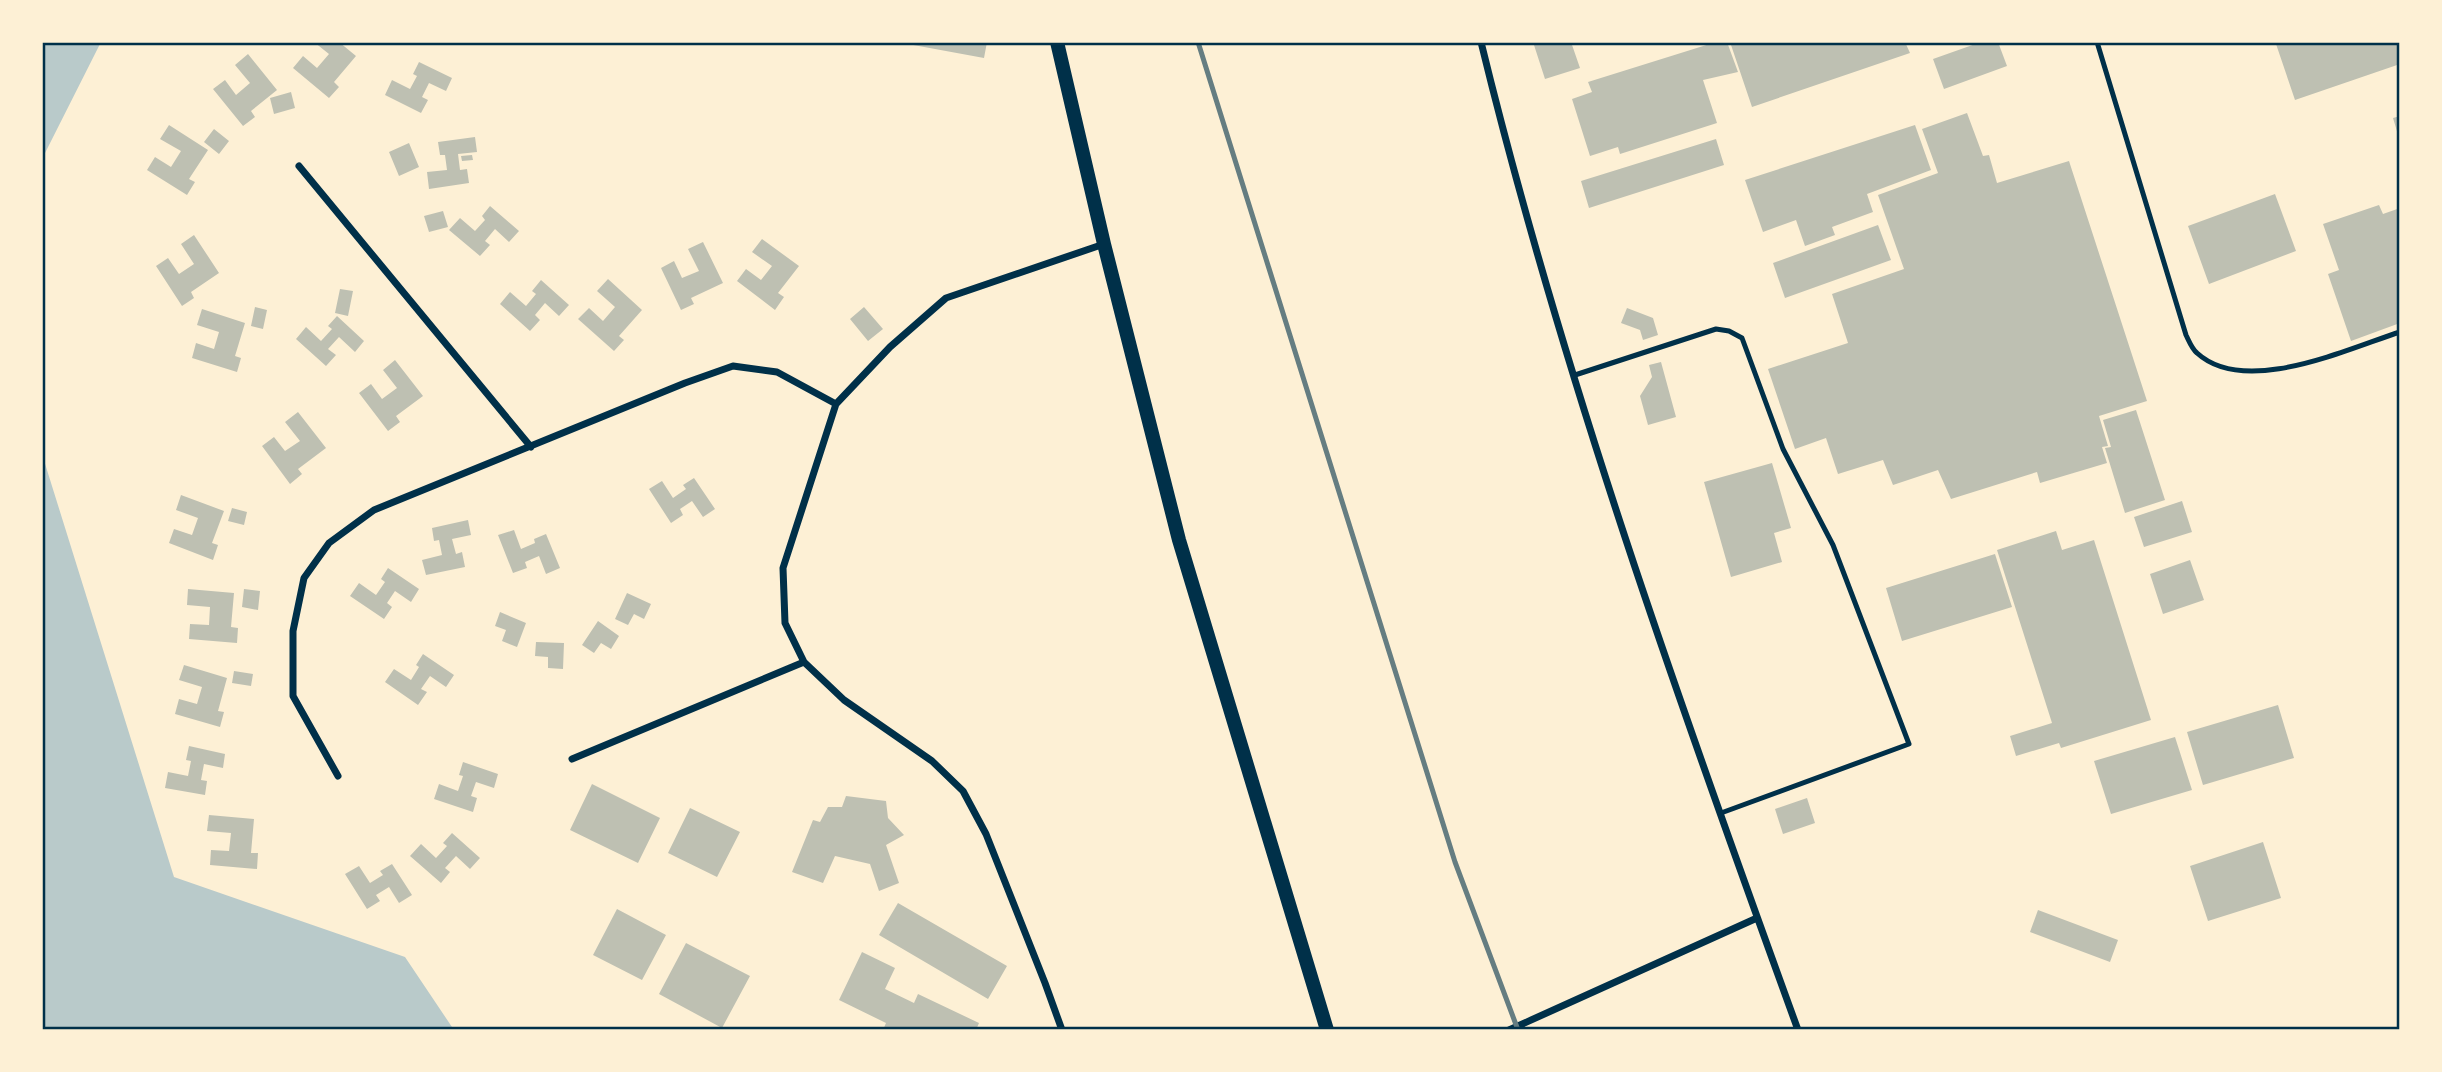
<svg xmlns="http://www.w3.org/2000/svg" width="2442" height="1072" font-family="Jost,sans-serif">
<rect width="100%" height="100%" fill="#fdf0d5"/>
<path fill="#b9caca" d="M42,42H101L42,159Z
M42,454L174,877L405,957L454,1030H42Z"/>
<path fill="#bec0b2" d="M314,42H339L356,56L334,82L339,87L329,98L293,68L303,56L317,68L329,54Z
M897,42H987L984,58Z
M1541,42H1571L1580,68L1545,79L1534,45Z
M1716,42H1727L1738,72L1703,80L1717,123L1620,154L1618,147L1590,156L1572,99L1592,92L1588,82Z
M1730,42H1905L1910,53L1752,107Z
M1981,42H1998L2007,66L1944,89L1933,59Z
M2282,42H2400V64L2295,100L2276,44Z
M248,54L277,90L251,111L255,117L243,126L213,89L225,80L236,95L250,83L235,65Z
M419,62L452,78L446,91L429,83L422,97L428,100L421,113L385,95L392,80L410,89L417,76L413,74Z
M291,92L295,108L274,114L270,98Z
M1967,113L1983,156L1989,155L1997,183L2069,161L2147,401L2099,416L2108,446L2102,447L2107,463L2040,483L2037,472L1951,499L1938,470L1893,485L1883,460L1838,474L1826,438L1795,449L1768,369L1848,343L1832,294L1904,269L1878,195L1938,173L1922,129Z
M2400,116V138H2399L2393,118Z
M169,125L208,150L189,179L195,182L187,195L147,170L155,157L171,167L181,151L160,139Z
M1915,125L1931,170L1867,194L1873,212L1832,227L1835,235L1805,246L1796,220L1763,232L1745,180Z
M214,129L229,141L219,154L204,142Z
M475,137L477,152L458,154L460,170L467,169L469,183L429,189L427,172L447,170L445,155H440L438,142Z
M1716,139L1724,165L1589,208L1581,181Z
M409,143L419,167L399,176L389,152Z
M472,155L473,160L462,161L461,156Z
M2275,194L2296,251L2209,284L2188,226Z
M2379,205L2383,214L2400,208V323L2351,341L2328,274L2339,270L2323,224Z
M490,206L519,231L509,242L495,229L485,241L490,245L480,256L449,230L460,218L475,231L485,220L482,216Z
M443,211L448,227L429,232L424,216Z
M1878,225L1891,260L1785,298L1773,263Z
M194,235L219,273L191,292L194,298L182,306L156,266L168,258L179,274L194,264L181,244Z
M762,239L799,266L778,293L784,297L775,310L737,281L746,269L761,280L772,266L752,252Z
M703,242L723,283L691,298L694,304L681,310L661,268L674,261L682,278L699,271L688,249Z
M608,279L642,310L619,336L624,340L614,351L578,319L589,308L603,321L615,307L597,291Z
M541,280L569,305L559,316L545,303L535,315L540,320L530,331L500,304L510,292L526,306L536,294L532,291Z
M340,289L353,291L348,316L335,313Z
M255,307L267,310L263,329L251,326Z
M864,307L883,329L868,341L850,319Z
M1627,308L1653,318L1658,335L1643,340L1640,330L1621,323Z
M202,309L245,323L235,356L241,358L237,372L192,358L196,343L214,349L219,332L197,325Z
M337,316L364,341L355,352L339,337L328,349L336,355L326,366L296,339L306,327L321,341L332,329L328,326Z
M395,360L423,396L396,416L400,422L388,431L359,393L371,384L382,399L397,388L383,370Z
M1661,362L1676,417L1648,425L1640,396L1652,377L1649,365Z
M2136,410L2165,500L2125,513L2105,448L2111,447L2103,420Z
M298,412L326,448L298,469L302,474L290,484L262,446L274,437L285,451L300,441L285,422Z
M1772,463L1791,528L1774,533L1782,562L1731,577L1704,482Z
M694,478L715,509L703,517L692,501L680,509L683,515L671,523L649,489L662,481L673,498L686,489L683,485Z
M181,495L224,511L212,543L218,545L213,560L169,543L174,529L192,535L198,518L176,510Z
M2182,501L2192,532L2144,547L2134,517Z
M232,508L247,512L244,525L228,521Z
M468,520L471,535L452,539L456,554L462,552L465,567L426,575L422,560L442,555L439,540L434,541L432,528Z
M514,530L521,549L535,543L534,539L546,534L560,568L546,574L539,556L525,562L527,568L513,573L498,535Z
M2056,531L2062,550L2094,540L2151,720L2061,748L2059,743L2016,756L2010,736L2052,723L1997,550Z
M1995,554L2012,607L1902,641L1886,588Z
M2190,560L2204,600L2163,614L2150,574Z
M388,568L419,589L411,602L395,591L387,603L392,607L384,619L350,596L359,583L376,595L385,582L381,579Z
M188,589L234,593L231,627L238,628L237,643L189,639L190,624L209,625L210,607L187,605Z
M244,589L260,591L258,610L242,607Z
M627,593L651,604L644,619L634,614L628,625L615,619Z
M500,612L526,623L517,647L502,641L506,630L495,626Z
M598,621L619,636L611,649L601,643L594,653L582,645Z
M536,642L564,643L563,669L548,668V657L535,656Z
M423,654L454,675L446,687L430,676L421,689L427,692L418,705L385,682L394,669L411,680L419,667L416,665Z
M184,665L227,678L218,711L224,712L220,727L175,714L179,699L197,704L202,687L179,680Z
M234,671L253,674L251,686L232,683Z
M2278,705L2294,758L2203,785L2187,732Z
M2175,737L2192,790L2111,814L2094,761Z
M189,746L225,754L223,768L204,764L201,780L207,781L205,795L165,788L168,772L188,776L191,761L186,760Z
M463,762L498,774L494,788L476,782L471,796L477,798L473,812L434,799L439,784L458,791L463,776L459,775Z
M592,784L660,818L638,863L570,830Z
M846,796L886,801L888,818L904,835L886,845L899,883L879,891L870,864L835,856L823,883L792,872L813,820L820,822L828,807H842Z
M1807,798L1815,823L1783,834L1775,809Z
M690,808L740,832L717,877L668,853Z
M209,815L254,819L251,853H258L257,869L210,865L211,850L229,851L231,833L207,831Z
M452,833L480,858L470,869L456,856L445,868L450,872L441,883L410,856L421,844L436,858L447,846L443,843Z
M2263,842L2281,898L2208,921L2190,866Z
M392,864L412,895L399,903L389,887L376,895L380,901L367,909L345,874L359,866L370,883L383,875L380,871Z
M898,903L1007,966L988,999L879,935Z
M617,909L666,935L642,980L593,955Z
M2038,910L2118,940L2110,962L2030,932Z
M686,943L750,976L722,1028L659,994Z
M862,952L895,968L885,989L914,1003L918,994L979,1023L976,1030H883L886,1023L839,1000Z"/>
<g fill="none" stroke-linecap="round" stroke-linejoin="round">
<path stroke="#003049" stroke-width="5" d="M2097,42L2186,335C2189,341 2192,349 2197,353C2245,397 2347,349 2400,332
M1575,375L1716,329L1729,331L1742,338L1783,449L1833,545L1909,744L1721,813"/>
<path stroke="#003049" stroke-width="7" d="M1481,42C1563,378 1680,705 1798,1030
M299,166L531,447
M572,759L804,662
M338,776L293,696V631L304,578L329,543L374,510L685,383L733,366L777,372L836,404
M1062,1030L1045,983L986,834L963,791L932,761L844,700L804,662L785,623L783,568L836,404L890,347L946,298L1104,244
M1509,1030L1757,918"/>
<path stroke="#003049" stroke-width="14" d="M1057,42L1104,244L1179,540L1327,1030"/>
<path stroke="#657d81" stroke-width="5" d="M1198,42L1455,862L1518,1030"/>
</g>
<rect width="2442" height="1072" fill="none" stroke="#fdf0d5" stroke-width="88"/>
<rect x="44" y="44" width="2354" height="984" fill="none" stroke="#003049" stroke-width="2.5"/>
</svg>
